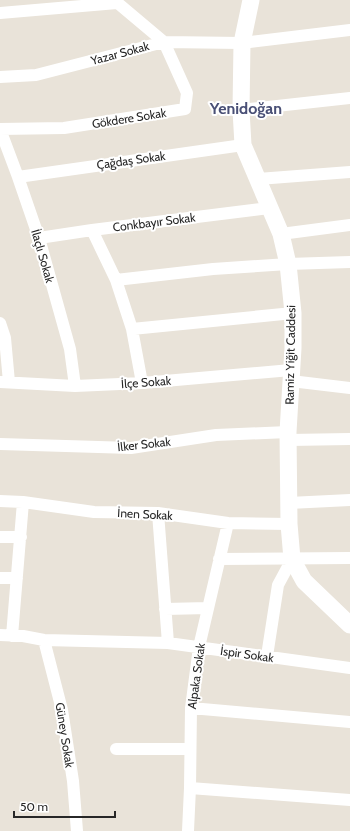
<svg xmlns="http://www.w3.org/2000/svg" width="350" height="831" font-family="Cabin,sans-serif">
<rect width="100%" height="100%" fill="#e9e3d9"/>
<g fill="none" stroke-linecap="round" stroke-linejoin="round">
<path stroke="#fff" stroke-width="12" d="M0,13L117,3
M0,77L36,75L164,42L242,43L350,30
M241,110L350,98
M0,129L64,128L185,109L187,93L164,42L114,0
M0,129L18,177L39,238L70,349L75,386
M18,177L243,145
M258,179L350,172
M92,230L116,280L132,329L142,383
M281,234L350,225
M39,238L92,230L269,208
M116,280L213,269L288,264L350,262
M0,323L5,338L9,382
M132,329L293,313
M291,381L350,388
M0,382L75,386L142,383L291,370
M289,440L350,439
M0,444L131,448L216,435L288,432
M0,501L23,502L94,512L158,513L228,523L289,524
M289,503L350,500
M158,513L168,643
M0,537H21
M219,559L350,558
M0,578H17
M165,609L208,608
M0,635L23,636L44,640L168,643L350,668
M12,636L23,502
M44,640L62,710L73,781L77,831
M267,656L278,585L292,559
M191,708L350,722
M116,749H189
M190,788L350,800
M188,831L190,788L191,708L199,647L228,523"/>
<path stroke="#fff" stroke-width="17" d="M251,0L242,43L241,110L243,145L281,234L288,264L293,313V348L288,432L289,524L292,559L304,581L350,625"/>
</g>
<g text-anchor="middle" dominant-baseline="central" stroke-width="4" stroke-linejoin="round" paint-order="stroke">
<g font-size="12" fill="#272727" stroke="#fff">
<text transform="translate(120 53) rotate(-15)">Yazar Sokak</text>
<text transform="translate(129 118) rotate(-9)">Gökdere Sokak</text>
<text transform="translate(131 160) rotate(-8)">Çağdaş Sokak</text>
<text transform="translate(154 222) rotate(-7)">Conkbayır Sokak</text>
<text transform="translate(43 256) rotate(74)">İlaçlı Sokak</text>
<text transform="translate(290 355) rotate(-89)">Ramiz Yiğit Caddesi</text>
<text transform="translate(146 382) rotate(-4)">İlçe Sokak</text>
<text transform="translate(144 444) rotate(-6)">İlker Sokak</text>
<text transform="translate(145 514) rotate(3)">İnen Sokak</text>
<text transform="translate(247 654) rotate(8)">İspir Sokak</text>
<text transform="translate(196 676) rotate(-82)">Alpaka Sokak</text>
<text transform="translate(65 735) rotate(81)">Güney Sokak</text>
</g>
<g font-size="16" font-weight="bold" fill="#4a5076" stroke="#fff">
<text x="246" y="108">Yenidoğan</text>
</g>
</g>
<path d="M14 811v6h101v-6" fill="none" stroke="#272727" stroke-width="2"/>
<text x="20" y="811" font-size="12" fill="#272727" stroke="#ffffff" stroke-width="3" paint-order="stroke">50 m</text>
</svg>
